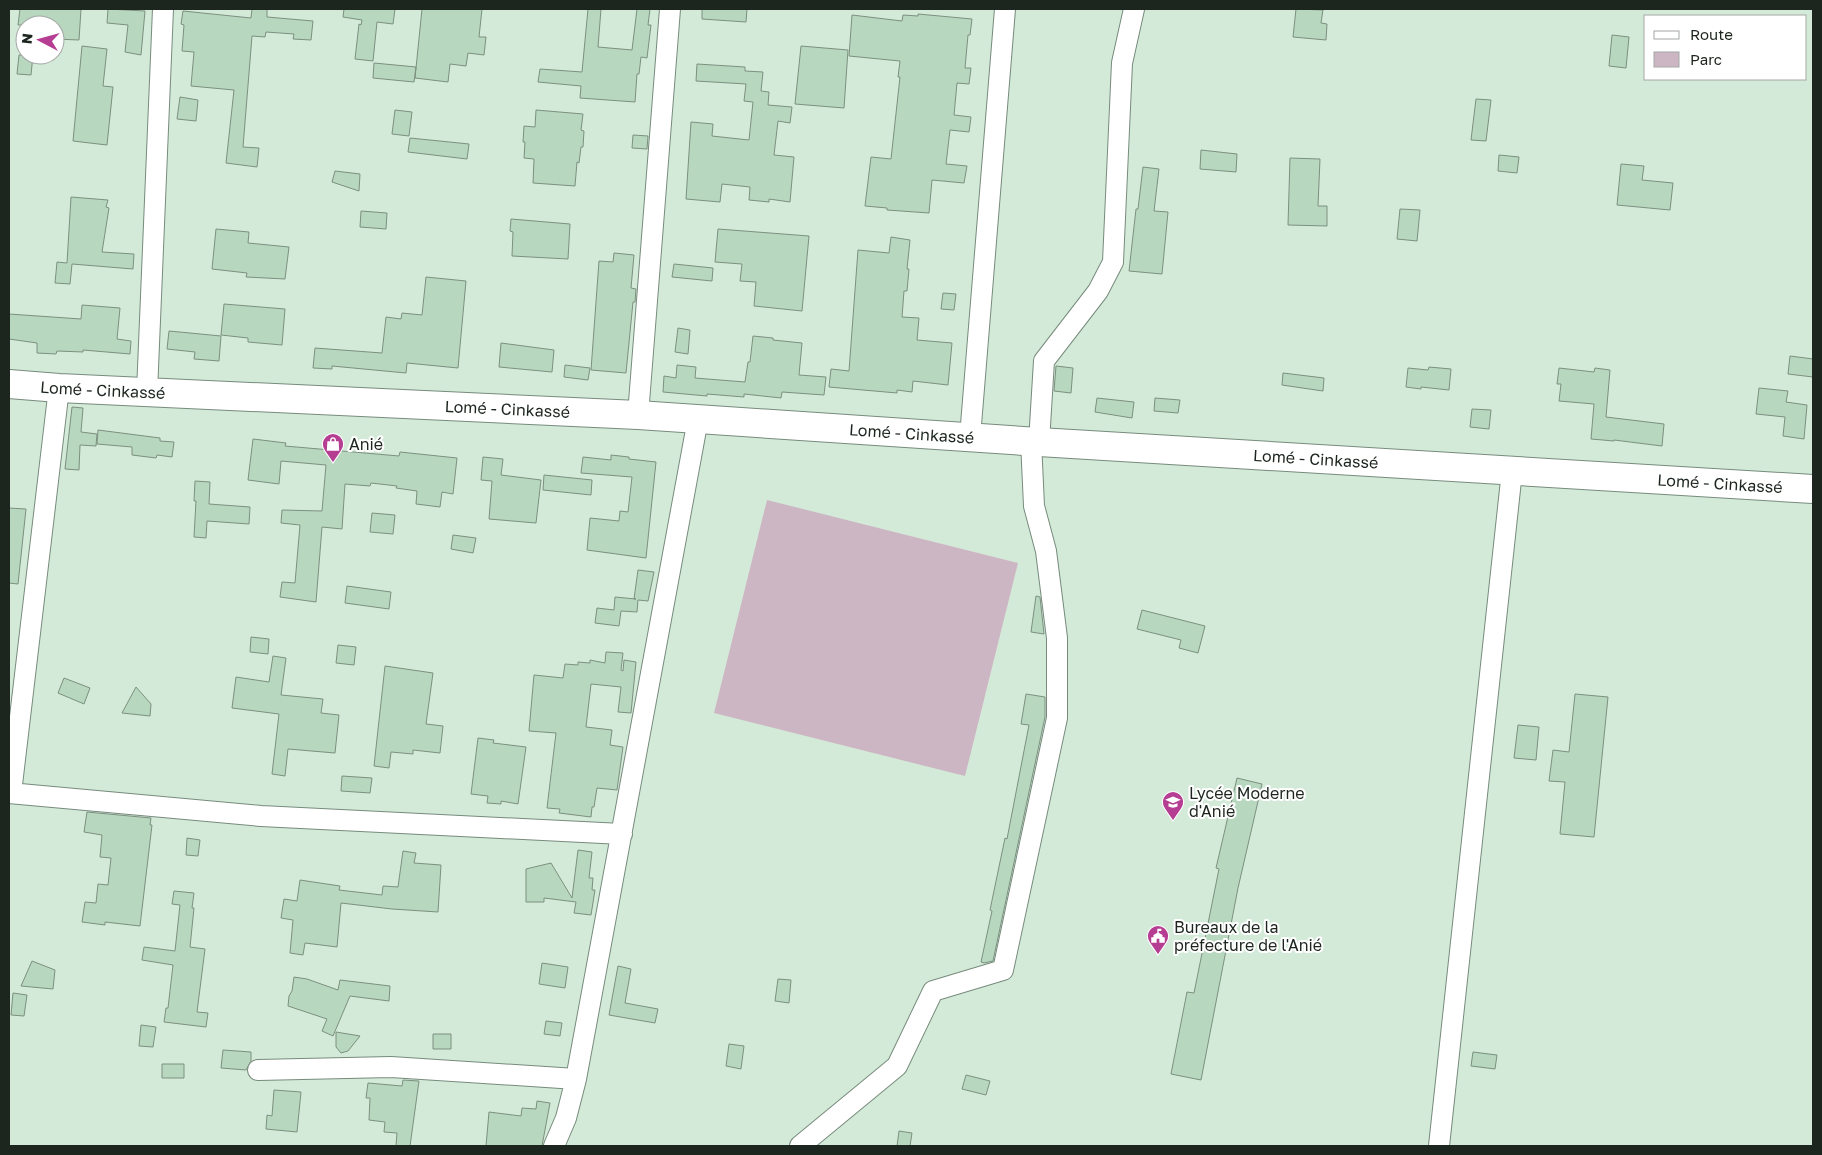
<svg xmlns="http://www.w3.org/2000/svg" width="1822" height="1155" font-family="'Golos Text',sans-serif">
<rect width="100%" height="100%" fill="#d4ead9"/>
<path fill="#cdb6c3" d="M767,500L1018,563L965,776L714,713Z"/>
<path fill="#b7d7be" stroke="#7c9080" d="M20,9H81L79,40L55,39V25H18Z
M108,9L145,11L141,55L125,52L128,25L107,23Z
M252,9H267V17L313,21L311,40L293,39L294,34L266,32L265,37L252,36L243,147L259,148L257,167L226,163L234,90L191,86L194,52L182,51L184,25L181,24L183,11L251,18Z
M344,9H395L393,24L377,22L373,61L355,59L359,24L361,25L362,20L343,17Z
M422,9H482L479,37H486L484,55L468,53L466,66L450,64L448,82L415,78Z
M588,9H601L598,47L632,50L637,9H650L648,25H651L647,58L641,57L639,74H637L635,102L580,98L581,86L538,82L540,69L582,72Z
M702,9H747L746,22L702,19Z
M1296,9L1323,10L1321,23L1327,24L1326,40L1293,37Z
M918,14L972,19L970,35H968L965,68H971L969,84L957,83L954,115L971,117L969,132L950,130L946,164L967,166L964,183L932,180L929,213L887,210V208L865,206L871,157L891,159L900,77H898L900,61L849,56L852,15L902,21L903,15L918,16Z
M1612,35L1629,37L1626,68L1609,66Z
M82,46L107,49L103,86L113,87L107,145L73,141Z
M801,46L848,50L844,108L795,104Z
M19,55H33L31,75L17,74Z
M374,63L416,67L414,82L373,78Z
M697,64L745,67V71L763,72L761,91L769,92L768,105L792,107L790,123L778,121L774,155L794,157L790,202L769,199V202L749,200L750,187L722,184L720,202L686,199L691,122L713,124L712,136L749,140L753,102L744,101L746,84L696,81Z
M180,97L198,100L196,121L177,119Z
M1476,99L1491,100L1486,141L1471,140Z
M395,110L412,112L409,136L392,134Z
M536,110L583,114L581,130L584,131L583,147H581L579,163L577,162L575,186L533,183L534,159L524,158L525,142H523L524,126L535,127Z
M633,135L648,136L647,149L632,148Z
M410,138L469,144L467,159L408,152Z
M1201,150L1237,154L1236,172L1200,169Z
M1499,155L1519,157L1517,173L1498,171Z
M1290,158L1320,159L1318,206H1327V226L1288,225Z
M1621,164L1644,166L1642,180L1673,183L1670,210L1617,205Z
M1143,167L1159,169L1154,211L1168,212L1162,274L1129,271L1136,209H1138Z
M335,171L360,174L359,191L332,182Z
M71,197L108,200L106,207L109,208L102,252L134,254L133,269L72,264L70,284L55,283L57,262L67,263Z
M1400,209L1420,210L1417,241L1397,239Z
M361,211L387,213L386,229L360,227Z
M511,219L570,224L568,259L512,256L513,232L510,231Z
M216,229L249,232L248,243L289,247L285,279L246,277L247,273L212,269Z
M718,229L809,236L802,311L754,306L756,282L740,281L742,264L715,262Z
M891,237L910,240L907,269H909L907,291H904L902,317L919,318L917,340L952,343L948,385L913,381L912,392L897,390V393L829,387L831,369L849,371L858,250L889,253Z
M614,253L634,255L631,288L636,289L635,302H633L626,373L591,370L599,261L613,262Z
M674,264L713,268L712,281L672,277Z
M426,277L466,281L458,368L407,363L406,373L332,366V369L313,368L315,348L382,353L386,317L401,319L402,313L422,315Z
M943,293L956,294L954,310L941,309Z
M224,304L285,309L282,345L248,342V338L221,335Z
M82,305L120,308L117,339L131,341L130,354L83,350V352L57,351L56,354L37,353V343L9,339V314L81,319Z
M678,328L690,330L688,354L675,352Z
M169,331L221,336L219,361L194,359L195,352L167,349Z
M753,336L773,338V340L802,343L799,375L826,377L824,395L782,392L781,398L744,394V397L707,394V396L663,392L664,376L676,378L677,365L696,367L695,378L745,382L748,362H750Z
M501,343L554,350L552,372L499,367Z
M1790,356L1813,359V377L1788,374Z
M565,365L590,368L588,380L564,377Z
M1056,366L1073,368L1071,393L1054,391Z
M1429,367L1451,369L1449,390L1421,387V389L1406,387L1408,368L1428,370Z
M1559,368L1594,372L1595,368L1610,370L1606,417L1664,424L1662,446L1614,440V441L1591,439L1594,404L1559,401L1561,384H1557Z
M1283,373L1324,378L1323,391L1282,385Z
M1759,388L1788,391L1786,402L1807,405L1804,439L1783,436L1785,417L1756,414Z
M1097,398L1134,402L1132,418L1095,412Z
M1155,398L1180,400L1178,413L1154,411Z
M72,407L83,408L81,432L97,434L96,446L80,445L79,470L65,469Z
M1472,409L1491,410L1489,429L1470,427Z
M98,430L160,438V441L174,442L172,457L157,455L156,458L132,455V447L97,444Z
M253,439L286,443L285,446L399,456L400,452L457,458L453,494L442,492L440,507L416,504L417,491L396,488L397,486L371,483L370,486L345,484L342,529L322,527L316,602L280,597L282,582L295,583L300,525L281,523L282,510L322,511L326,465L281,461L279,484L248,480Z
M611,455L629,457V459L656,462L646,558L587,550L590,518L619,521L620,511L628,512L632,477L581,473L583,457L611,460Z
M483,457L503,459L501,475L541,480L536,523L489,519L492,481L481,480Z
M544,475L592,480L591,495L543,490Z
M195,481L210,482L209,504L250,507L249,524L207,521L206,538L194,537L196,501H194Z
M9,508L26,509L18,584L9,583Z
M372,513L395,515L393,534L370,532Z
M453,535L476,538L473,553L451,549Z
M638,570L654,572L648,601L638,600L637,612L621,611L619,626L595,623L597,608L614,610L615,597L636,599H634Z
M347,586L391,592L389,609L345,603Z
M1036,596L1040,597L1044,634L1031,632Z
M1142,610L1205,626L1198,653L1179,648L1181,640L1137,629Z
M251,637L269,639L268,654L250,652Z
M338,645L356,647L354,665L336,663Z
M606,652L623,653L621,670L623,671L624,660L636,662L631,713L618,712L621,687L591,684L586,727L612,730L610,745L623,747L617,790L597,788L594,807H592L591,817L559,813L560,809L547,808L556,733L529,731L534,675L563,678L565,664L578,665V662L590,663V660L605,663Z
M273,656L286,658L281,695L323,699L321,713L339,715L335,753L288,749L285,776L272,774L279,714L232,708L236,677L269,682Z
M385,666L433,673L426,724L443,726L440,753L413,750V754L391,752L389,768L374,766Z
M64,678L90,688L84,704L58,693Z
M136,687L151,704L150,716L122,713Z
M1026,694L1045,697V717L993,961L984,963L981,962L992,911L990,910L1005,838L1007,839L1029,725L1021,724Z
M1575,694L1608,697L1594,837L1560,834L1565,782L1549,781L1553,750L1569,752Z
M1518,725L1539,727L1536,760L1514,758Z
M478,738L494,740L493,743L526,747L518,804L501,801V804L487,803L488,796L471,794Z
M342,776L372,778L370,793L341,791Z
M1237,778L1262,784L1238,888L1201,1080L1171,1074L1187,992L1194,993L1219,869L1216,868Z
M87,812L151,818L150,825H152L140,926L105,922V925L82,922L85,902L96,903L98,884L108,885L111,858L100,857L102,835L84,832Z
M187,838L200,840L198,856L186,855Z
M578,850L592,852L589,878H593L592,890H595L591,915L574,913L576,902L544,898V902H526V869L551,863L572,898Z
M403,851L416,853L414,863L441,865L438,912L392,909L341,903L337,947L305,943L303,955L290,953L293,920L281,918L284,899L297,901L300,880L340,886L339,890L382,895L383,886L398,887Z
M174,891L194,893L192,908H194L190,947L205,949L197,1012L208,1013L206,1027L164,1022L166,1008H168L173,965L142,960L144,947L175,951L180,905L172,904Z
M32,961L55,970L53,989L21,986Z
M542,963L568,967L565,988L539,984Z
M618,966L631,969L625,1003L658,1009L655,1023L609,1015Z
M294,977L307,979L338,990L340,980L390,986L389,1001L350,996L333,1036L322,1031L327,1019L288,1006L289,996L292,991Z
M778,979L791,980L789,1003L775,1001Z
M13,993L27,995L24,1016L11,1015Z
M546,1021L562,1023L560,1036L544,1034Z
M141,1025L156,1027L153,1047L139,1046Z
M336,1032L360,1036L348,1051L341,1053L336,1047Z
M433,1034H451V1049H433Z
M729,1044L744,1046L741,1069L726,1066Z
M223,1050L251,1052V1061L246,1070L221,1068Z
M1473,1052L1497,1055L1495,1069L1471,1066Z
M162,1064H184V1078H162Z
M966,1075L990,1081L986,1095L962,1089Z
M403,1080L419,1081L410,1146H396L397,1133L384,1132L385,1122L369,1120L370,1098H366L368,1083L402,1086Z
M274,1090L301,1092L297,1132L266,1129L267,1115L272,1116Z
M537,1101L550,1103L542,1146H486L489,1112L521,1116L522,1108L536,1109Z
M899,1131L912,1133L910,1146H897Z"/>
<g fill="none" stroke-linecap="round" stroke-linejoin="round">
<g stroke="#778b7c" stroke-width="22">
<path id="minor" d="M147,392L163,9
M638,415L670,9
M970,437L1005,9
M1039,442L1044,361L1098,291L1113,262L1122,63L1134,9
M9,793L261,816L622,834
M11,793L59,388
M258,1070L391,1067L576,1079
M554,1146L566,1118L576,1079L698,419
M800,1146L897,1066L933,991L1003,970L1057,718V638L1046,551L1034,506L1031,441
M1439,1146L1512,471"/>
</g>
<g stroke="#778b7c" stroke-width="30">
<g id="highway">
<path id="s1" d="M9,384L59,388L638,415L1039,442L1813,489"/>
</g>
</g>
<use href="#minor" stroke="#fff" stroke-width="20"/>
<use href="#highway" stroke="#fff" stroke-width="28"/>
</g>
<defs>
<g id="shop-pin" transform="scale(1.125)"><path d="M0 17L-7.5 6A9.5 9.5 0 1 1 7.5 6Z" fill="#b53d92" stroke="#fff"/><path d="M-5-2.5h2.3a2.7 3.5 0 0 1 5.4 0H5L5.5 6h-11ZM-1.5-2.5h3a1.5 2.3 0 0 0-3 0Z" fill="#fff"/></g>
<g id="school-pin" transform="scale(1.125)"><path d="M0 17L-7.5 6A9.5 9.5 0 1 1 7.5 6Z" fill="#b53d92" stroke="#fff"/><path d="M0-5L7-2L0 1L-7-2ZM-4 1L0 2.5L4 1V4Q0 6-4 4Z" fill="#fff"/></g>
<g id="civic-pin" transform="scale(1.125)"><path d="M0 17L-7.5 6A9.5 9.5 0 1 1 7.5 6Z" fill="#b53d92" stroke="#fff"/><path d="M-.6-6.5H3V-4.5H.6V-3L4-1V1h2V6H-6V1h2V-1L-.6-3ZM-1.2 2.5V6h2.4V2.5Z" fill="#fff"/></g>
</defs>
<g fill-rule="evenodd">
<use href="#shop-pin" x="333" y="444"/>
<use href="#school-pin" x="1173" y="802"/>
<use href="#civic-pin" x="1158" y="936"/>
</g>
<g text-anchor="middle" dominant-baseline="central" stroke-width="4" stroke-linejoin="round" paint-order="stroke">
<g font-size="16" fill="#1c251e" stroke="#fff">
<text stroke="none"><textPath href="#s1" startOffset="94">Lomé - Cinkassé</textPath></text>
<text stroke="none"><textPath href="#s1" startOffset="499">Lomé - Cinkassé</textPath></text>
<text stroke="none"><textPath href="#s1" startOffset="904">Lomé - Cinkassé</textPath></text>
<text stroke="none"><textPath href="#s1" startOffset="1309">Lomé - Cinkassé</textPath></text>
<text stroke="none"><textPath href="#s1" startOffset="1714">Lomé - Cinkassé</textPath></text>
</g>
<g font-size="16" fill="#1c251e" stroke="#fff" text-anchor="start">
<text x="349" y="444">Anié</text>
<text x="1189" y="793">Lycée Moderne<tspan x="1189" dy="18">d'Anié</tspan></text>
<text x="1174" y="927">Bureaux de la<tspan x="1174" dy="18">préfecture de l'Anié</tspan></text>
</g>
</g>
<rect width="1822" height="1155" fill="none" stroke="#1c251e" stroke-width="20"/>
<rect x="1644" y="15" width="162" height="65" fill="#ffffff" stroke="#a4a8a5"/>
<rect x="1654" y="31" width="25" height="8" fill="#ffffff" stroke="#a4a8a5"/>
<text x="1690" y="40" font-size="15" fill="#1c251e">Route</text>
<rect x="1654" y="52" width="25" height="15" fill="#cdb6c3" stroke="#a4a8a5"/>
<text x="1690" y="65" font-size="15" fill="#1c251e">Parc</text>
<g transform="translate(40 40) rotate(276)"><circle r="24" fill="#ffffff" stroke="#a4a8a5"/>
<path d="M0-4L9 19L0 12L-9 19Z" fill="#b53d92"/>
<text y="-8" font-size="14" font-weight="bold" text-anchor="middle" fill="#1c251e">N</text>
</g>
</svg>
